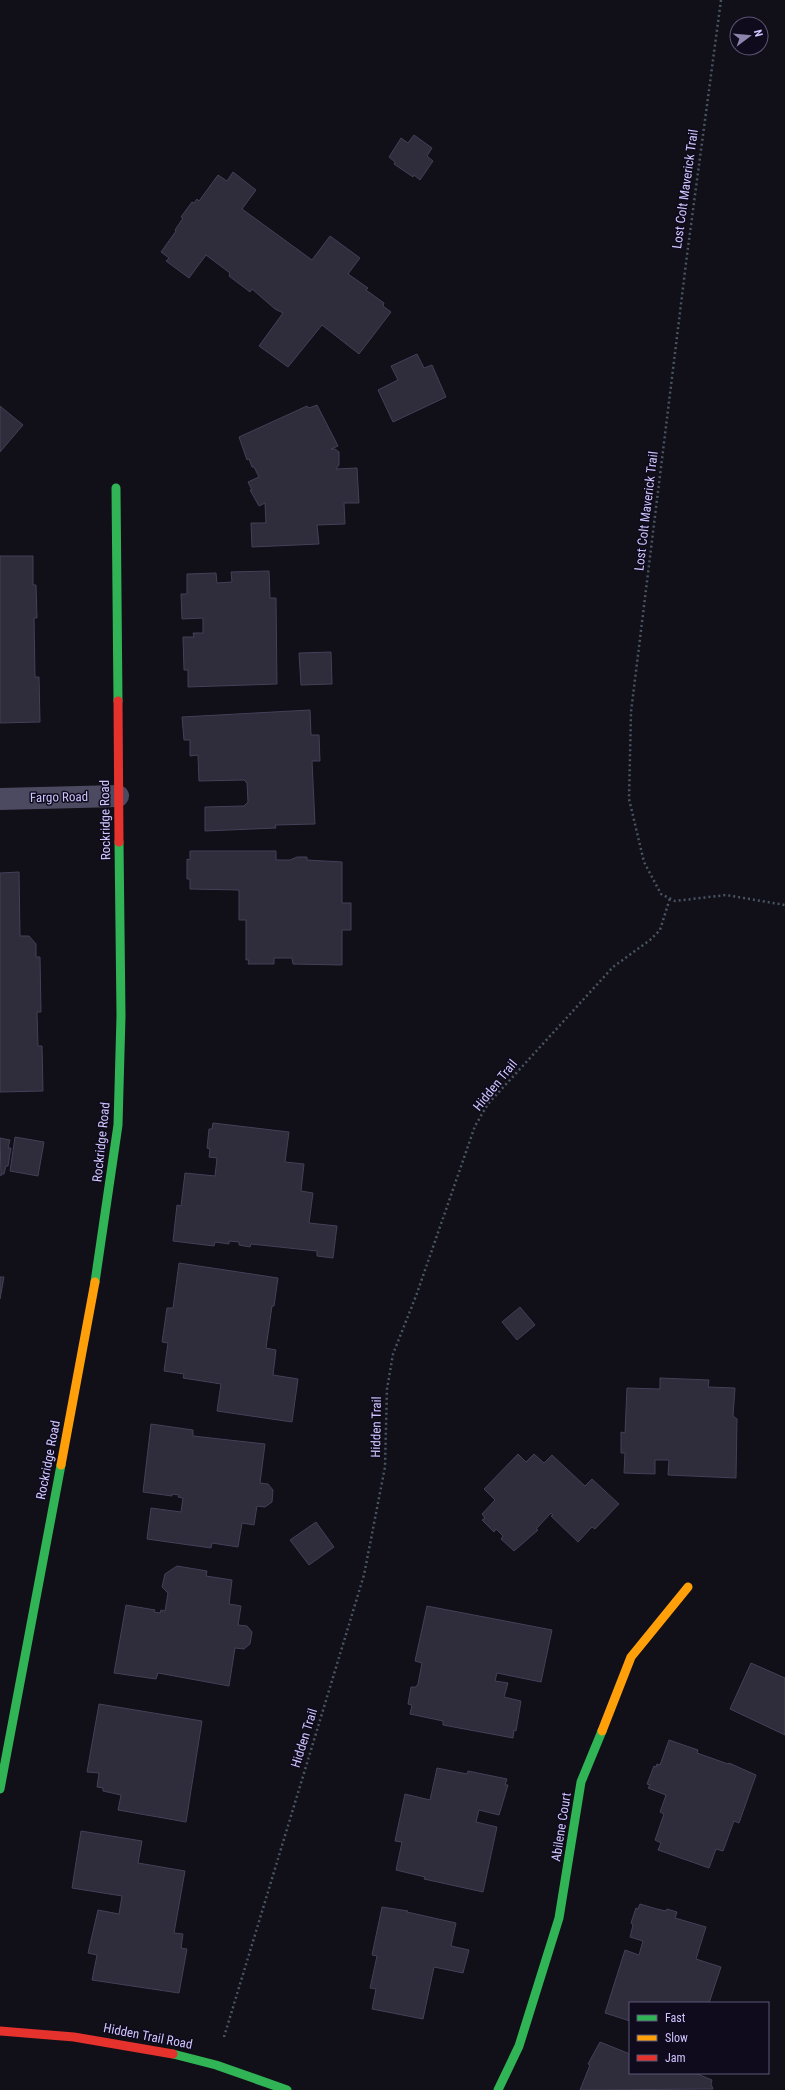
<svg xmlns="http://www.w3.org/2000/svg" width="785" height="2090" font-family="'Roboto Condensed',sans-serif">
<rect width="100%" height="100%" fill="#110f18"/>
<path fill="#2f2c3c" stroke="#444058" d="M414,135L432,148L427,156L433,161L420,180L414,175L413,177L394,164L395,162L389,157L401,138L408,143Z
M233,172L256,190L242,209L312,260L330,236L360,258L348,274L368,288L366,290L384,303L383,306L391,312L359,354L322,325L288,367L259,346L283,313L275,309L252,289L250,292L229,276L230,273L206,255L189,278L166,261L169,258L161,252L176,231L175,230L183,218L181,217L192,202L194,203L197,199L199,201L218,175L227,181Z
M417,354L424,368L432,365L446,397L393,422L378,390L398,380L391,366Z
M317,405L338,446L331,449H335L339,452V465L336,469L357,468L359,503H344L345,524L317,525L319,544L252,547L251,523H266L265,503L259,506L250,490H252L248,482L259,477L254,467H252L249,459L247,460L239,437L307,406L309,408Z
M0,406L23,425L0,452Z
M0,556H33V585H36L37,618H34L35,677H39L40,722L0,723Z
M269,571L270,598H276L277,684L188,687V670H184L183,637H194L193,633H203V618L182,619L181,594H187V574L216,573L217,583L232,582L231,572Z
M331,652L332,684L301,685L299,653Z
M310,710L311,735H319L320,761H312L315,824L275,825L276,828L205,831V807L244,806L248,802L247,783L244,780L199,781L198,755L190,756V740H184L182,717Z
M190,851H276V860H290L297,857H307V860L342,862V903H351V930H342V965L293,964L292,958H274V964H248L249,960H246V920H239V890L190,889V879H187V859L190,860Z
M19,872L20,936H29L36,944V957H40L41,1012H37L38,1046H42L43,1091L0,1092V873Z
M213,1123L289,1132L285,1162L304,1164L301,1191L313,1193L309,1223L337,1226L333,1258L317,1256V1251L251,1244L250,1247L239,1245V1242L229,1241V1244L215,1242L214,1246L173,1241L177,1205L181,1206L185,1173L215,1176L217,1158L209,1157L210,1149L207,1148L209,1129H212Z
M15,1137L44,1142L38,1176L10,1171Z
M0,1138L10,1140L8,1148H11L8,1166H6L4,1174H1V1176Z
M179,1263L278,1278L274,1306H272L266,1348L276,1350L273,1375L298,1379L292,1422L217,1411L221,1384L183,1378L184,1374L164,1371L168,1343L162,1342L167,1308H173Z
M0,1277H4L0,1299Z
M520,1307L535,1325L517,1340L502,1322Z
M660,1378L709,1380L708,1387L735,1388L733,1416L737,1419L736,1478L668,1475L669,1460H655V1474L624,1473L625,1453H621V1432L625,1433L627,1388L660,1389Z
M151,1424L193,1430V1436L265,1444L260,1483L268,1484L273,1490L272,1502L265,1507L257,1506L254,1525L242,1523L238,1547L212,1543L211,1548L147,1539L151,1508L181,1512L183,1498L178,1497L179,1495L172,1494V1496L143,1492Z
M518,1454L526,1462L534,1454L544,1463L552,1455L585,1486L592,1479L619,1504L595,1529L592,1527L578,1542L551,1516L553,1515L551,1513L536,1529L538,1530L514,1551L501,1539L503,1536L496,1529L494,1532L482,1520L485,1518L482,1514L495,1500L484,1489Z
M316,1522L334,1547L309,1565L290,1540Z
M177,1566L207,1571L206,1576L232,1580L229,1604L241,1606L238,1625L247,1626L252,1632L250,1644L244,1649L235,1648L229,1686L158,1673L156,1679L114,1673L126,1605L155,1610L154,1612L160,1613L161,1610L165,1611L168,1593L162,1587L165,1574Z
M427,1606L552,1630L541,1682L497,1673L495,1681L508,1683L504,1697L521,1701L516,1731L514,1730L513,1738L443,1725V1721L410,1714L412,1705L408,1704L411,1687H416L418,1684L422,1663L415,1661Z
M751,1663L785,1678V1735L730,1709Z
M99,1704L202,1721L186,1822L118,1810L121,1795L103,1791V1788L97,1787L99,1773L87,1772Z
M669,1740L698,1750L697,1753L728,1764L729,1763L756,1775L739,1823L734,1821L723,1851L716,1849L709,1868L658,1850L661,1843L655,1840L664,1814L660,1812L666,1795L648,1788L650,1785L647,1784L654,1766L656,1767L657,1764L660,1765Z
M437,1768L467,1774L468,1771L507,1779L505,1785H508L499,1815L479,1810L476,1822L497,1827L483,1892L424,1879L425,1877L396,1870L402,1842L395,1841L405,1794L430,1800Z
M81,1831L142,1841L138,1863L185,1871L174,1933L183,1934L181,1948L187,1949L179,1993L92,1980L97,1955L88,1953L98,1910L119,1914L122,1896L72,1888Z
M640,1904L657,1909L666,1911L667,1909L677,1912L675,1918L706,1927L696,1959L721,1967L709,2003H630V2021L605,2013L625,1950L639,1955L643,1941L630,1937L633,1925L631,1923L636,1908L638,1909Z
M382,1907L408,1911L407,1912L456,1923L451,1946L469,1950L463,1973L434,1967L423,2019L372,2009L376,1989L370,1988L377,1956L372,1955Z
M600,2042L630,2054V2073H695L712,2080L711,2084L713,2089L580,2090L590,2065L588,2064Z"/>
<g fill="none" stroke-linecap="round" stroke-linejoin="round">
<path stroke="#485664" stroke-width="2.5" stroke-dasharray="2 3" stroke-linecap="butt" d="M721,0L687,255L631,712L629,799L644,862L661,894L675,901L726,895L785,905
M224,2037L364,1575L385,1467L387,1389L393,1354L416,1296L475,1126L488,1104L613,967L650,940L660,930L670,898"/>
<path stroke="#4c4a61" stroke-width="22" d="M0,799L118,796"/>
<path stroke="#30b455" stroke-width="9" d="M116,488L118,701
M95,1282L118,1125L121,1016L119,842
M0,1789L61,1465
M173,2054L216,2065L287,2090
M498,2090L519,2046L559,1918L581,1782L602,1731"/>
<path stroke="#ff9f0a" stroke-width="9" d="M61,1465L95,1282
M602,1731L631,1657L688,1587"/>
<path stroke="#e5322d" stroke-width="9" d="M118,701L119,842
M0,2031L74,2037L173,2054"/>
</g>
<g text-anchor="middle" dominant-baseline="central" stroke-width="3" stroke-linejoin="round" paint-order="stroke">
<g font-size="13" fill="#cfc6ff" stroke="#0f0b1c">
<text transform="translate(685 189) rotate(-82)">Lost Colt Maverick Trail</text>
<text transform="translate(646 511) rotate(-83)">Lost Colt Maverick Trail</text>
<text transform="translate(59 797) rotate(-1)">Fargo Road</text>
<text transform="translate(105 820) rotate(-91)">Rockridge Road</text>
<text transform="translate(495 1085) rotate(-51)">Hidden Trail</text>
<text transform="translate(101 1142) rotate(-84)">Rockridge Road</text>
<text transform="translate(376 1427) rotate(-89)">Hidden Trail</text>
<text transform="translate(48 1460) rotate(-79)">Rockridge Road</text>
<text transform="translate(304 1738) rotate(-73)">Hidden Trail</text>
<text transform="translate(561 1827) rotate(-81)">Abilene Court</text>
<text transform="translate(148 2036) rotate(11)">Hidden Trail Road</text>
</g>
</g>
<rect x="629" y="2002" width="140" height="72" fill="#0f0b1c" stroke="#5c5677"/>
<rect x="637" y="2015" width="20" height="6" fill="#30b455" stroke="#5c5677"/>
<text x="665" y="2022" font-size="12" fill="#cfc6ff">Fast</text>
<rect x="637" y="2035" width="20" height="6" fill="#ff9f0a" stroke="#5c5677"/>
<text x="665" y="2042" font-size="12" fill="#cfc6ff">Slow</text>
<rect x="637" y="2055" width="20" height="6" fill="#e5322d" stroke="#5c5677"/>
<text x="665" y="2062" font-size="12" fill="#cfc6ff">Jam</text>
<g transform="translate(749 36) rotate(74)"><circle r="19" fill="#0f0b1c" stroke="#5c5677"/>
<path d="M0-3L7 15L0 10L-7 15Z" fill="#8c86ae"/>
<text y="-6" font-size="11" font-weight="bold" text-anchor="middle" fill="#cfc6ff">N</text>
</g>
</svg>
